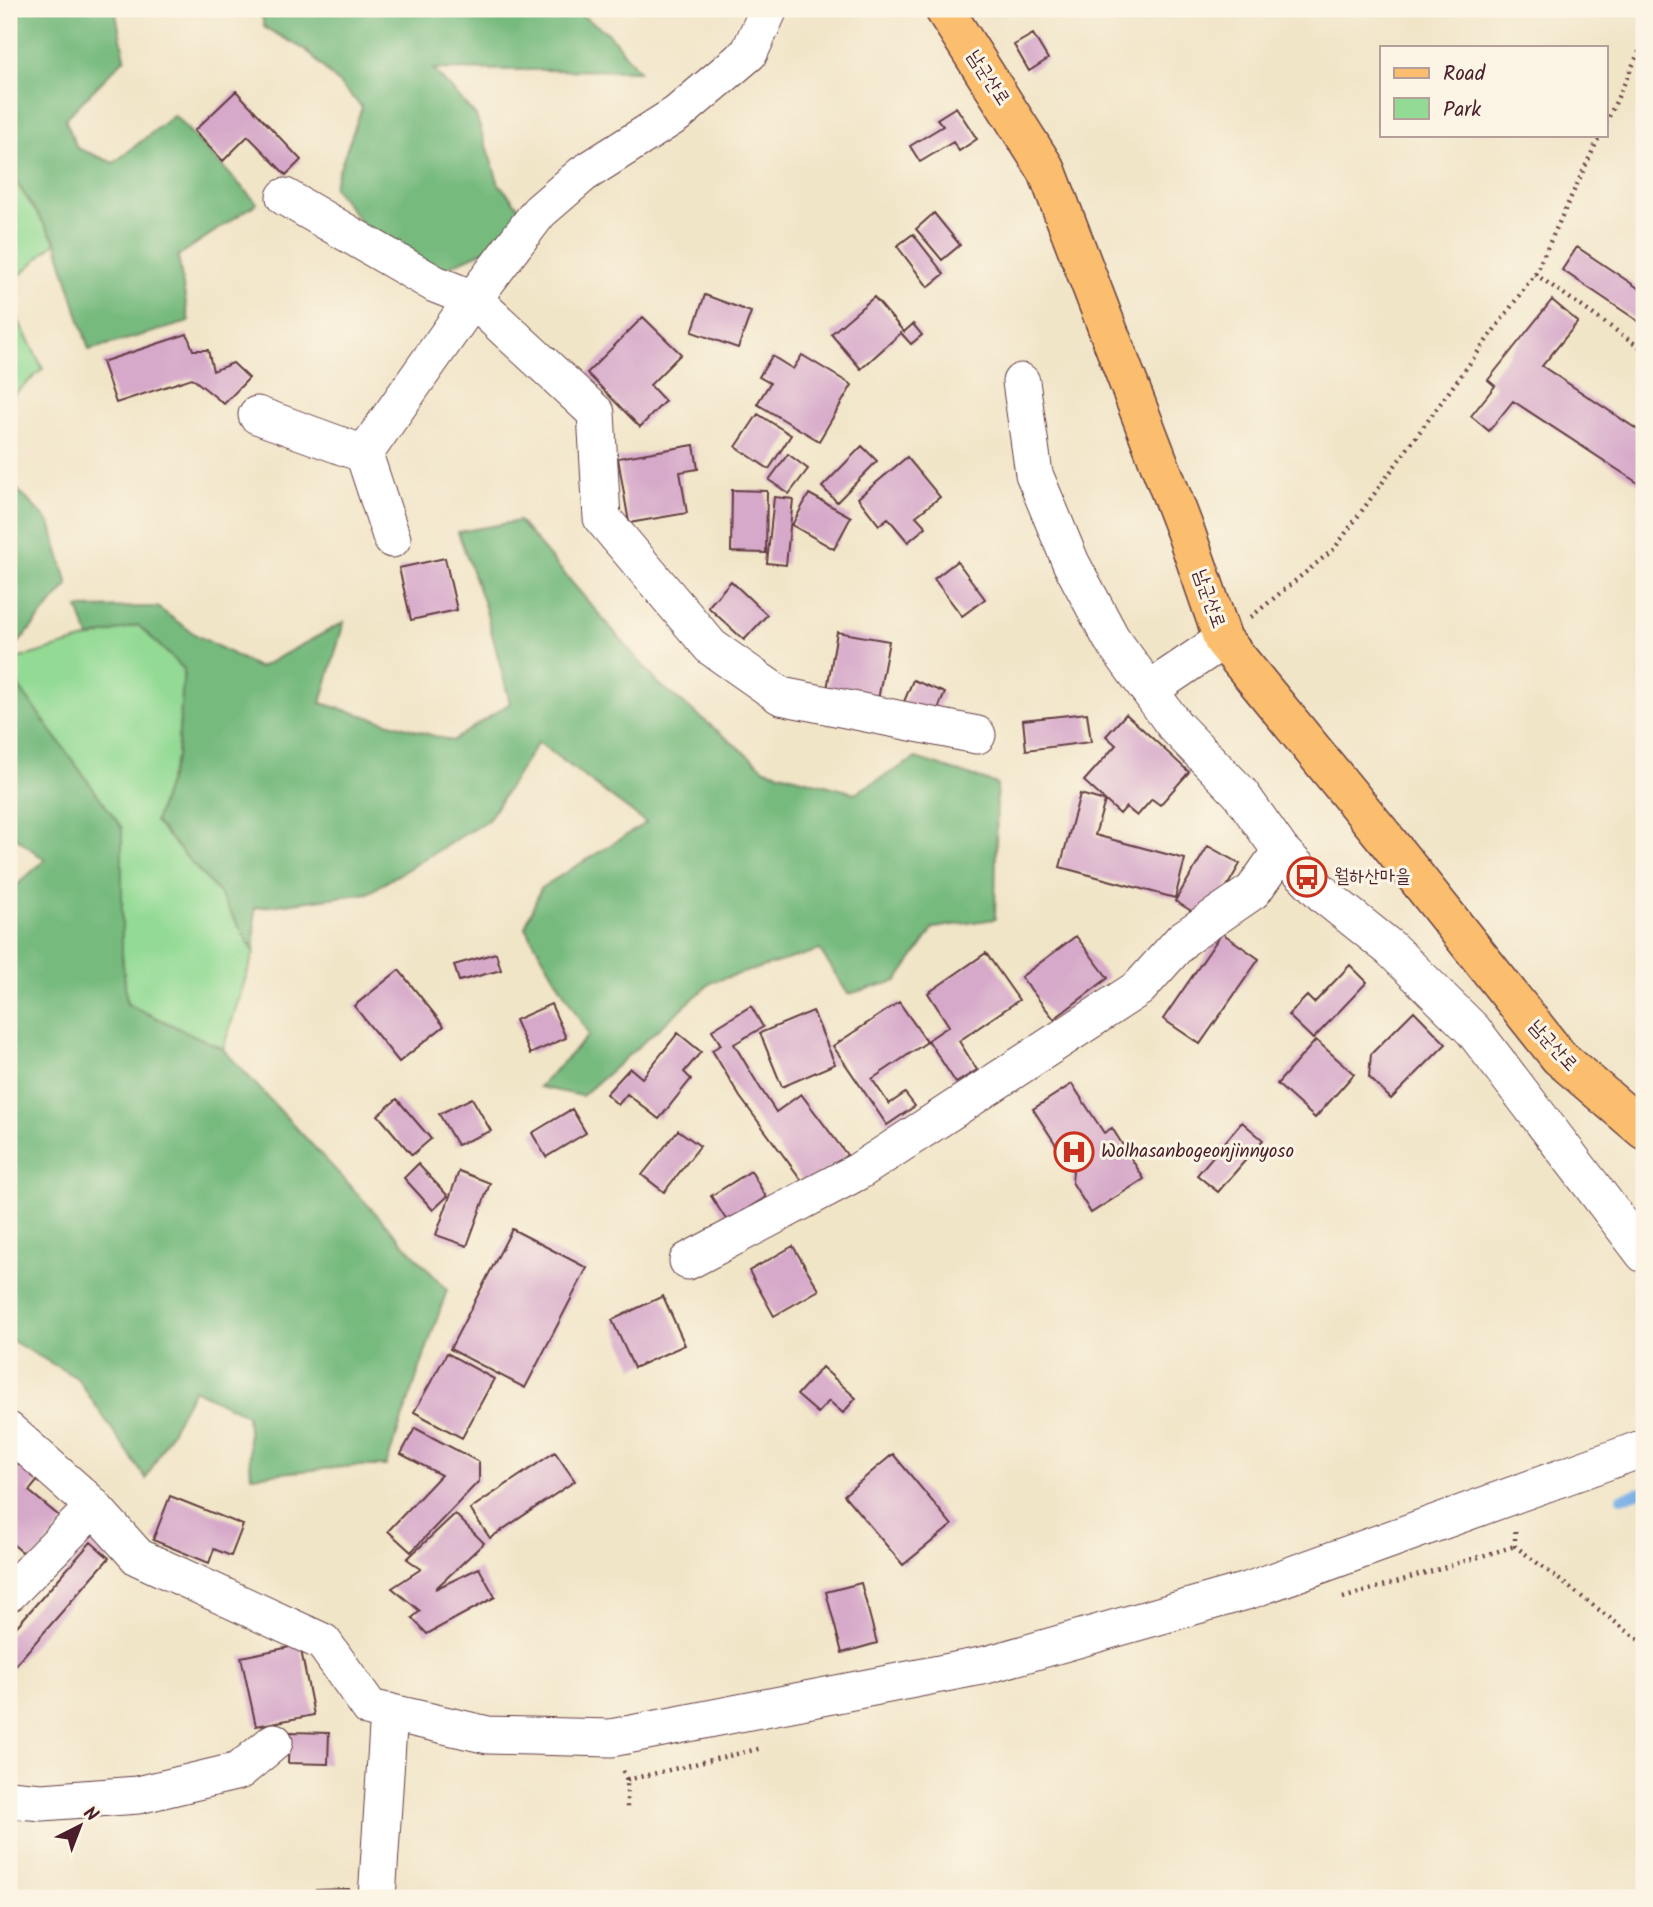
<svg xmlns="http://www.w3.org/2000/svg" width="1653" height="1907" font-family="Kalam,'Poor Story',sans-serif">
<rect width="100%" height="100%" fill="#fcf5e5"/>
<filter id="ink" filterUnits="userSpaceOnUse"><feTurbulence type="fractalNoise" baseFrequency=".0143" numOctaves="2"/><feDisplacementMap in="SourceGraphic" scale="14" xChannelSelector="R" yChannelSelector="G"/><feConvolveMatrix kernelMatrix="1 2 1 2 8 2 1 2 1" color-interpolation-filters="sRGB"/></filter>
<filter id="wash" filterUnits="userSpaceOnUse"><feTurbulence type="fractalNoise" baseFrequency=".00686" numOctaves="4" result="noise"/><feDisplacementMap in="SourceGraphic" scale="28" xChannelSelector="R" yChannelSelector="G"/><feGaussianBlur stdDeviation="1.57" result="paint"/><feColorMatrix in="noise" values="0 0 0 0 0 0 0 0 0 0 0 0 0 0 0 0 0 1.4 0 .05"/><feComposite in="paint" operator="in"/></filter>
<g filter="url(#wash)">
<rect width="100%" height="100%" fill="#f1e5c8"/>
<path fill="#93da94" stroke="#6e7c60" stroke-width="2" d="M9,171L56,242L9,285Z
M9,302L43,369L12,396L9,411Z
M138,624L184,669L177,756L155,822L219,893L254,952L223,1049L127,1004L122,955L9,673V661Z"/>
<path fill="#76ba7e" stroke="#606c54" stroke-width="2" d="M9,9H115L125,58L65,119L77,148L114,163L174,115L257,203L178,256L189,322L89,350L56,242L9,171Z
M261,9H572L608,33L639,71L433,69L476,116L499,184L523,212L507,241L443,269L388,256L333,187L362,107L306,50L264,27Z
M9,481L50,523L68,585L9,654Z
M519,521L658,683L765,769L855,793L916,758L997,784L995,919L934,928L897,981L848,994L820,950L712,982L582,1096L539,1087L589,1035L525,927L541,888L646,823L538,742L488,820L368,893L255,908L254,952L219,893L155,822L177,756L184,669L138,625L89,638L78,608L157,607L196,635L259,668L344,622L321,703L452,741L510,703L485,607L458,532Z
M9,673L122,828V955L127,1004L223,1049L447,1290L386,1466H355L251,1476L247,1415L194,1389L146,1479L77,1378L9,1339V892L45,860L9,832Z"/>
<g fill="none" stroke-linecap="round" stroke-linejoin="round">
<path stroke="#76ade5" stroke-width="10" d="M1621,1498L1644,1491"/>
</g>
<g id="blocks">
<path fill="#d6a8c9" d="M1033,34L1048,59L1029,71L1014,45Z
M236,91L301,160L286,175L248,136L223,161L194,131Z
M956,107L977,139L959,151L953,142L920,162L910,146L943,126L937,119Z
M934,213L960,245L942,260L916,229Z
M913,234L944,274L928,287L897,246Z
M1577,247L1644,292V325L1562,270Z
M705,295L751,312L738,348L692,332Z
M874,297L904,332L913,324L922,335L911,344L901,333L861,369L831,334Z
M1552,300L1578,322L1542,366L1644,434V487L1513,401L1489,431L1471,416L1495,386L1488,380Z
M643,317L681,354L650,385L665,401L640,427L587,373Z
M187,334L193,350H208L213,371L233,363L249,378L224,404L192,378L116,403L102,362Z
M802,355L852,385L819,441L757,404L770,383L759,377L772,356L793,369Z
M758,414L791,435L769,469L736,447Z
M694,445L698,469L680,472L687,513L629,523L618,458Z
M862,446L877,461L837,502L822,487Z
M788,454L808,469L789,494L769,480Z
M907,457L940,497L916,516L926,527L908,542L888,518L879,525L858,498Z
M732,490L767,491L766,553L731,552Z
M809,494L851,517L834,549L792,525Z
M774,497L793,499L786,565L767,563Z
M445,558L457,610L411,620L399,568Z
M957,561L985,599L962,616L934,579Z
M731,581L767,615L744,640L708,607Z
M837,632L889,641L877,705L826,695Z
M913,680L945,693L934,718L903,704Z
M1087,713L1091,742L1026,750L1023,720Z
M1126,714L1189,772L1160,805L1152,799L1137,816L1126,807L1120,814L1084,781L1116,745L1106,736Z
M1080,794L1105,801L1095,835L1185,859L1175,898L1060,867Z
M1208,846L1240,864L1214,909L1198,915L1175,901Z
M1222,933L1259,959L1200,1044L1163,1019Z
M1076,936L1108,978L1054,1019L1021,977Z
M496,953L501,970L459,981L454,965Z
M986,953L1019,1000L959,1041L977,1070L956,1083L928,1040L949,1026L928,993Z
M1350,965L1367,982L1313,1039L1288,1015L1307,996L1314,1003Z
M399,970L444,1026L399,1062L354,1006Z
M899,1002L927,1042L872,1079L889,1104L905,1093L915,1106L887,1125L833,1046Z
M551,1004L566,1038L530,1054L515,1020Z
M751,1006L763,1027L734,1044L759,1086L776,1112L801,1094L847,1155L806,1186L740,1097L712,1050L721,1045L712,1030Z
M813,1011L835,1064L782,1087L760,1033Z
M1414,1011L1446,1044L1391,1099L1369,1077L1371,1054Z
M678,1033L701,1052L684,1072L691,1079L659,1119L627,1094L618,1105L606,1094L630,1068L642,1078Z
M1316,1040L1354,1074L1315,1118L1277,1084Z
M1072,1084L1104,1133L1112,1128L1144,1179L1091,1213L1072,1182L1073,1171L1033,1109Z
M472,1098L491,1131L457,1145L439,1114Z
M397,1099L431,1139L412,1155L378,1115Z
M572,1109L586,1133L546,1157L532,1133Z
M1242,1122L1263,1140L1218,1192L1197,1175Z
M678,1130L700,1146L664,1192L642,1175Z
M418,1164L448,1196L433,1210L404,1178Z
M459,1171L490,1183L467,1246L436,1235Z
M751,1171L766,1197L727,1221L711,1196Z
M512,1229L587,1268L525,1388L450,1349Z
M793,1246L819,1290L774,1316L749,1271Z
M663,1296L685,1345L634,1368L612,1320Z
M447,1353L494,1379L462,1438L414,1412Z
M822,1367L856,1398L843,1413L829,1401L818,1413L797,1395Z
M415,1428L479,1462V1481L411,1552L388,1531L441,1475L401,1454Z
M555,1452L575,1481L490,1538L470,1509Z
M9,1453L39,1479L29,1491L65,1521L33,1561L9,1541Z
M893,1454L952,1525L903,1565L844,1495Z
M170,1496L243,1525L231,1556L214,1549L209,1563L153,1540Z
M455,1514L484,1543L435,1589L479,1568L495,1597L427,1634L412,1618L420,1611L392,1588L421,1569L407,1559Z
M91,1542L109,1558L12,1669L9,1666V1635Z
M861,1583L877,1643L842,1653L826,1592Z
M300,1645L314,1715L256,1726L241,1657Z
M289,1732L329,1733L328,1764L288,1763Z
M349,1889L350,1898H317L316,1890Z"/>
</g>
</g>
<g filter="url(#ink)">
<use href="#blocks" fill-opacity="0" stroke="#633d43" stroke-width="2"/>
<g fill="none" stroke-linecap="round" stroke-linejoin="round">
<g stroke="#633d43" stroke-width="39">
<path id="minor" d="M769,9L749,53L677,114L583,174L539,212L473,299L596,413L602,518L711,647L781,696L977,735
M285,197L435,284L473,299L364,454L392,539
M1021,382L1034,474L1071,563L1111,638L1175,726L1240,793L1281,851L1325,896L1390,948L1473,1030L1644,1254
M257,415L364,454
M1149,690L1223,640
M688,1261L859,1171L1139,988L1183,939L1253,891L1281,851
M9,1431L87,1500L138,1557L323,1642L370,1708L488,1735L611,1738L986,1665L1250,1590L1644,1448
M9,1593L94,1507
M9,1799L42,1802L138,1795L239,1771L274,1742
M377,1898L389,1712"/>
</g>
<g stroke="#633d43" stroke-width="41">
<path id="major" d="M944,9L1047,171L1186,533L1223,640L1381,833L1559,1057L1644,1130"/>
</g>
<path stroke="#633d43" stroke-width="4.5" stroke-dasharray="2 5" stroke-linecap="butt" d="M1606,123L1644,41
M1535,274L1644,350
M1251,617L1334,549L1535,274L1600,135
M1515,1531V1546L1644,1644
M1343,1598L1515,1546
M623,1771L627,1780V1811
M627,1780L762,1748"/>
<use href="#minor" stroke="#fff" stroke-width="37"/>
<use href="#major" stroke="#fabe6e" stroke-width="38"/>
</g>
</g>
<defs>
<g id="bus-ring" transform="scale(2.0125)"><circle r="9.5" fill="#fcf5e5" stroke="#c8321e" stroke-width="1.5"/><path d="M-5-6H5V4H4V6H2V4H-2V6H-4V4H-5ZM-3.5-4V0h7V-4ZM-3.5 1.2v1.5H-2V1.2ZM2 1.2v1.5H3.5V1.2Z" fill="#c8321e"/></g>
<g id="hospital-ring" transform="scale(2.0125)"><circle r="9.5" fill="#fcf5e5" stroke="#c8321e" stroke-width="1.5"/><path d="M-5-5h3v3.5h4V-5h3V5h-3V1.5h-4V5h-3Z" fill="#c8321e"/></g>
</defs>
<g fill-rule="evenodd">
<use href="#bus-ring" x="1307" y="877"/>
<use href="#hospital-ring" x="1074" y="1152"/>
</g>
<g text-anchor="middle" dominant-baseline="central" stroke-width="6" stroke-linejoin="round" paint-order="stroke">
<g font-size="19" fill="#4a1f2b" stroke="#fcf5e5">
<text transform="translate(988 78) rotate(57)">남군산로</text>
<text transform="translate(1209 599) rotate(71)">남군산로</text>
<text transform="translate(1553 1046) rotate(48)">남군산로</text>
</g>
<g font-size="19" fill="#4a1f2b" stroke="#fcf5e5" text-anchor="start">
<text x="1334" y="877">월하산마을</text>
<text x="1101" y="1152">Wolhasanbogeonjinnyoso</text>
</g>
</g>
<rect width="1653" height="1907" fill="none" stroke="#fcf5e5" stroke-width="35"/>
<rect x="1380" y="46" width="228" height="91" fill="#fcf5e5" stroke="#b59f9b" stroke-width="2"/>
<rect x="1394" y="68" width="35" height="10" fill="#fabe6e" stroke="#b59f9b" stroke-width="2"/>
<text x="1443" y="80" font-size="21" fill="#4a1f2b">Road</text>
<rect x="1394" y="98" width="35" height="21" fill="#93da94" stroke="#b59f9b" stroke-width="2"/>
<text x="1443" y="116" font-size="21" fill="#4a1f2b">Park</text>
<g transform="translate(80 1826) rotate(42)" stroke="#fcf5e5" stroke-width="5" paint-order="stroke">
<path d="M0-5L12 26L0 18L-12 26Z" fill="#4a1f2b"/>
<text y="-10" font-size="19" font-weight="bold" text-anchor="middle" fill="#4a1f2b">N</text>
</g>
</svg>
